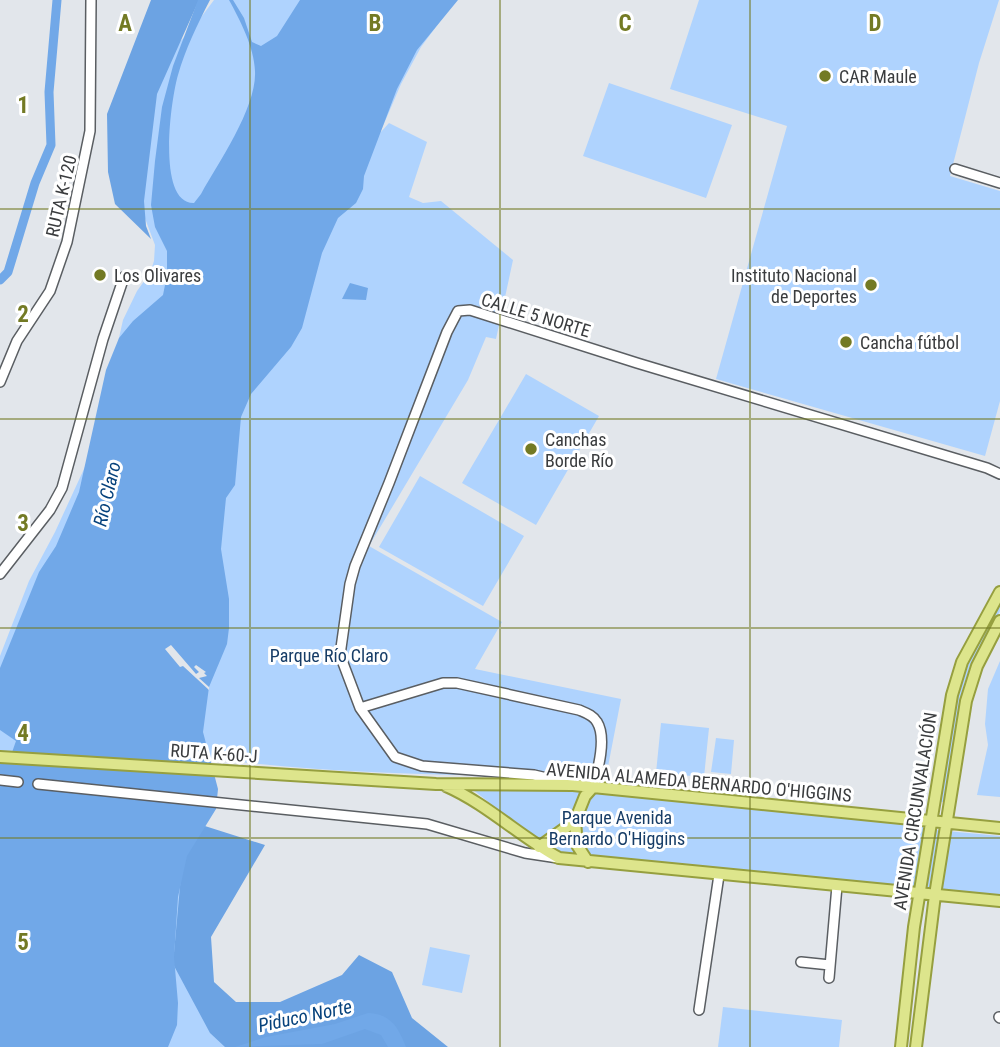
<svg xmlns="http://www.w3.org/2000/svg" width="1000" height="1047" font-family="'Roboto Condensed',sans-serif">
<rect width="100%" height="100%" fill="#e2e6eb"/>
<path fill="#afd3fe" d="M214,0H456L421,47L401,84L380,133L389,123L427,142L409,197L423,203L441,201L513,260L496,339L486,337L468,380L369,546L502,622L475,669L621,699L606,777C471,775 335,776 202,757L200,1001L417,1047H0V656L29,581L55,532L95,445L123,320L137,291L150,273L154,261L155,245L140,205L136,128L171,51L193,28Z
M699,0H999L979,63L950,176L1000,191V401L985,456L716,379L787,126L670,89Z
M609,83L732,125L706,198L583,156Z
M526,374L599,416L536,525L462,483Z
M420,476L524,536L483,606L379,547Z
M1000,600V611L965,681L958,710L944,802H939L953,709L964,669Z
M1000,661V797L977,795L988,745L985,724L988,689Z
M661,723L709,728L704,777L656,773Z
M716,738L734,740L731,774L711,772Z
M472,789L573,790L923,825L925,829L1000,836V897L579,858L544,846Z
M430,947L470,955L462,993L422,985Z
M723,1007L842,1020L839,1047H718Z"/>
<path fill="#6ca3e3" d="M151,0H199L157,94L144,201L146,226L151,239L115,204L108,172L107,114Z
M186,820L265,845L211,937L214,982L236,1002H280L342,975L359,955L392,972L412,1018L448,1047H225L210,1033L173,964Z"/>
<path fill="#71a8e8" d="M198,0H210C198,23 185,50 178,75C171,98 156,204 194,203L201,194C219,162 257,107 255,71C254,47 240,20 229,0H233L244,18L252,42L261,46L277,36L300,0H458L417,50L397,89L364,176L363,189L356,203L338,218L322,253L302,328L291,347L251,394L241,417L235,485L226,498L221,549L229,599V628L227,644L209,687L203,732L218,789L216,809L187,856L178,897L174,957L178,1003L177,1025L168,1047H0V758H10L16,741L0,730V668L39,572L56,546L79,492L106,370L119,338L133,321L163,295L167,275V251L155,227L151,205L155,161L162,107L173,66Z
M350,283L368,288L366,300L342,299Z
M368,1013C391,1014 398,1027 406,1047H388L381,1035L365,1029L322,1044L235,1047L266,1037L335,1024Z"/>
<path fill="#e2e6eb" d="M171,645L196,674L199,672L194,667L196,665L206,672L204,673L207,676L199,678L209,687V690L183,666L180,667L165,649Z"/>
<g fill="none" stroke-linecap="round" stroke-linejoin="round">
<path stroke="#71a8e8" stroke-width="9" d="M0,280L8,272L35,183L51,145L49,92L57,0"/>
<g stroke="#5a5e62" stroke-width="12">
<path id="minor" d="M955,169L1000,183
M0,382L17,341L50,291L67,242L90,131L91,0
M0,574L50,510L62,488L103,339L124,277
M360,708L443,683H457L579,710C586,713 593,715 597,722C607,738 598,770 593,787
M0,780L18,782
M568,783L534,775L422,766L395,757L360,708L340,655L350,584L355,566L389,483L447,332L458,311L470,310L637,363L987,468L1000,474
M38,784L427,824L525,853L558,858
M801,962L830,965
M829,978L837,886
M699,1010L719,875
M999,1017L1000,1018"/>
</g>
<g stroke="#969f3f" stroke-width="14">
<path id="major" d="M0,757L436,784L573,785L1000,828
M446,786C487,804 519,836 559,858L1000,901
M575,821L577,845L588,862
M539,847L575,821L585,796L593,787
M901,1047L914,927L952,695L962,662L1000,592
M916,1047L935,895L966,701L977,666L1000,621"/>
</g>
<use href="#minor" stroke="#fff" stroke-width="9"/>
<use href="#major" stroke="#dde58c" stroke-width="10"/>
</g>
<path fill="none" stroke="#737a24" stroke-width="2" stroke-opacity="0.55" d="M250,0V1047M500,0V1047M750,0V1047M0,209H1000M0,419H1000M0,628H1000M0,838H1000"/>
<g fill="#737a24" stroke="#fff" stroke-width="2.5">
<circle cx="825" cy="76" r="7"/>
<circle cx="100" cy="275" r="7"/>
<circle cx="871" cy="285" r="7"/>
<circle cx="846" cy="342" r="7"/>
<circle cx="531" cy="449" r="7"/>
</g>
<g text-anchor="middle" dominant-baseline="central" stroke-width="6" stroke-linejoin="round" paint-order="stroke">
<g font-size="18" fill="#3a3c3e" stroke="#fff" text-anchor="start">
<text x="839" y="76">CAR Maule</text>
<text x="114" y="275">Los Olivares</text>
<text x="857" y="275" text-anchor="end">Instituto Nacional<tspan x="857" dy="21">de Deportes</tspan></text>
<text x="860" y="342">Cancha fútbol</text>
<text x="545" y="439">Canchas<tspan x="545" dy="21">Borde Río</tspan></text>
</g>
<g font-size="18" fill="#3a3c3e" stroke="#fff">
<text transform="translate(61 196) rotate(-77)">RUTA K-120</text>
<text transform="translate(536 315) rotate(17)">CALLE 5 NORTE</text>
<text transform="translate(214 753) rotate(4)">RUTA K-60-J</text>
<text transform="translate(699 782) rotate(5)">AVENIDA ALAMEDA BERNARDO O'HIGGINS</text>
<text transform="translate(915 811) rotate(-81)">AVENIDA CIRCUNVALACIÓN</text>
</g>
<g font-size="18" fill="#163c66" stroke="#fff">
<text x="329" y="655">Parque Río Claro</text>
<text x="617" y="817">Parque Avenida<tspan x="617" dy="21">Bernardo O'Higgins</tspan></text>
</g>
<g font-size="19" font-style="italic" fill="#06427c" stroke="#fff">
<text transform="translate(107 494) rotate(-77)">Río Claro</text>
<text transform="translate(305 1016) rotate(-12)">Piduco Norte</text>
</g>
</g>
<g font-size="23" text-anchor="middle" font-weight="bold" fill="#737a24" stroke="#fff" stroke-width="6" stroke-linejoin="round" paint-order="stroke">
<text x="125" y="31">A</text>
<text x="375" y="31">B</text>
<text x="625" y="31">C</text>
<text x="875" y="31">D</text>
<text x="23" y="113">1</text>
<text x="23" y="322">2</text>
<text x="23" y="531">3</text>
<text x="23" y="741">4</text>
<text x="23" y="950">5</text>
</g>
</svg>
